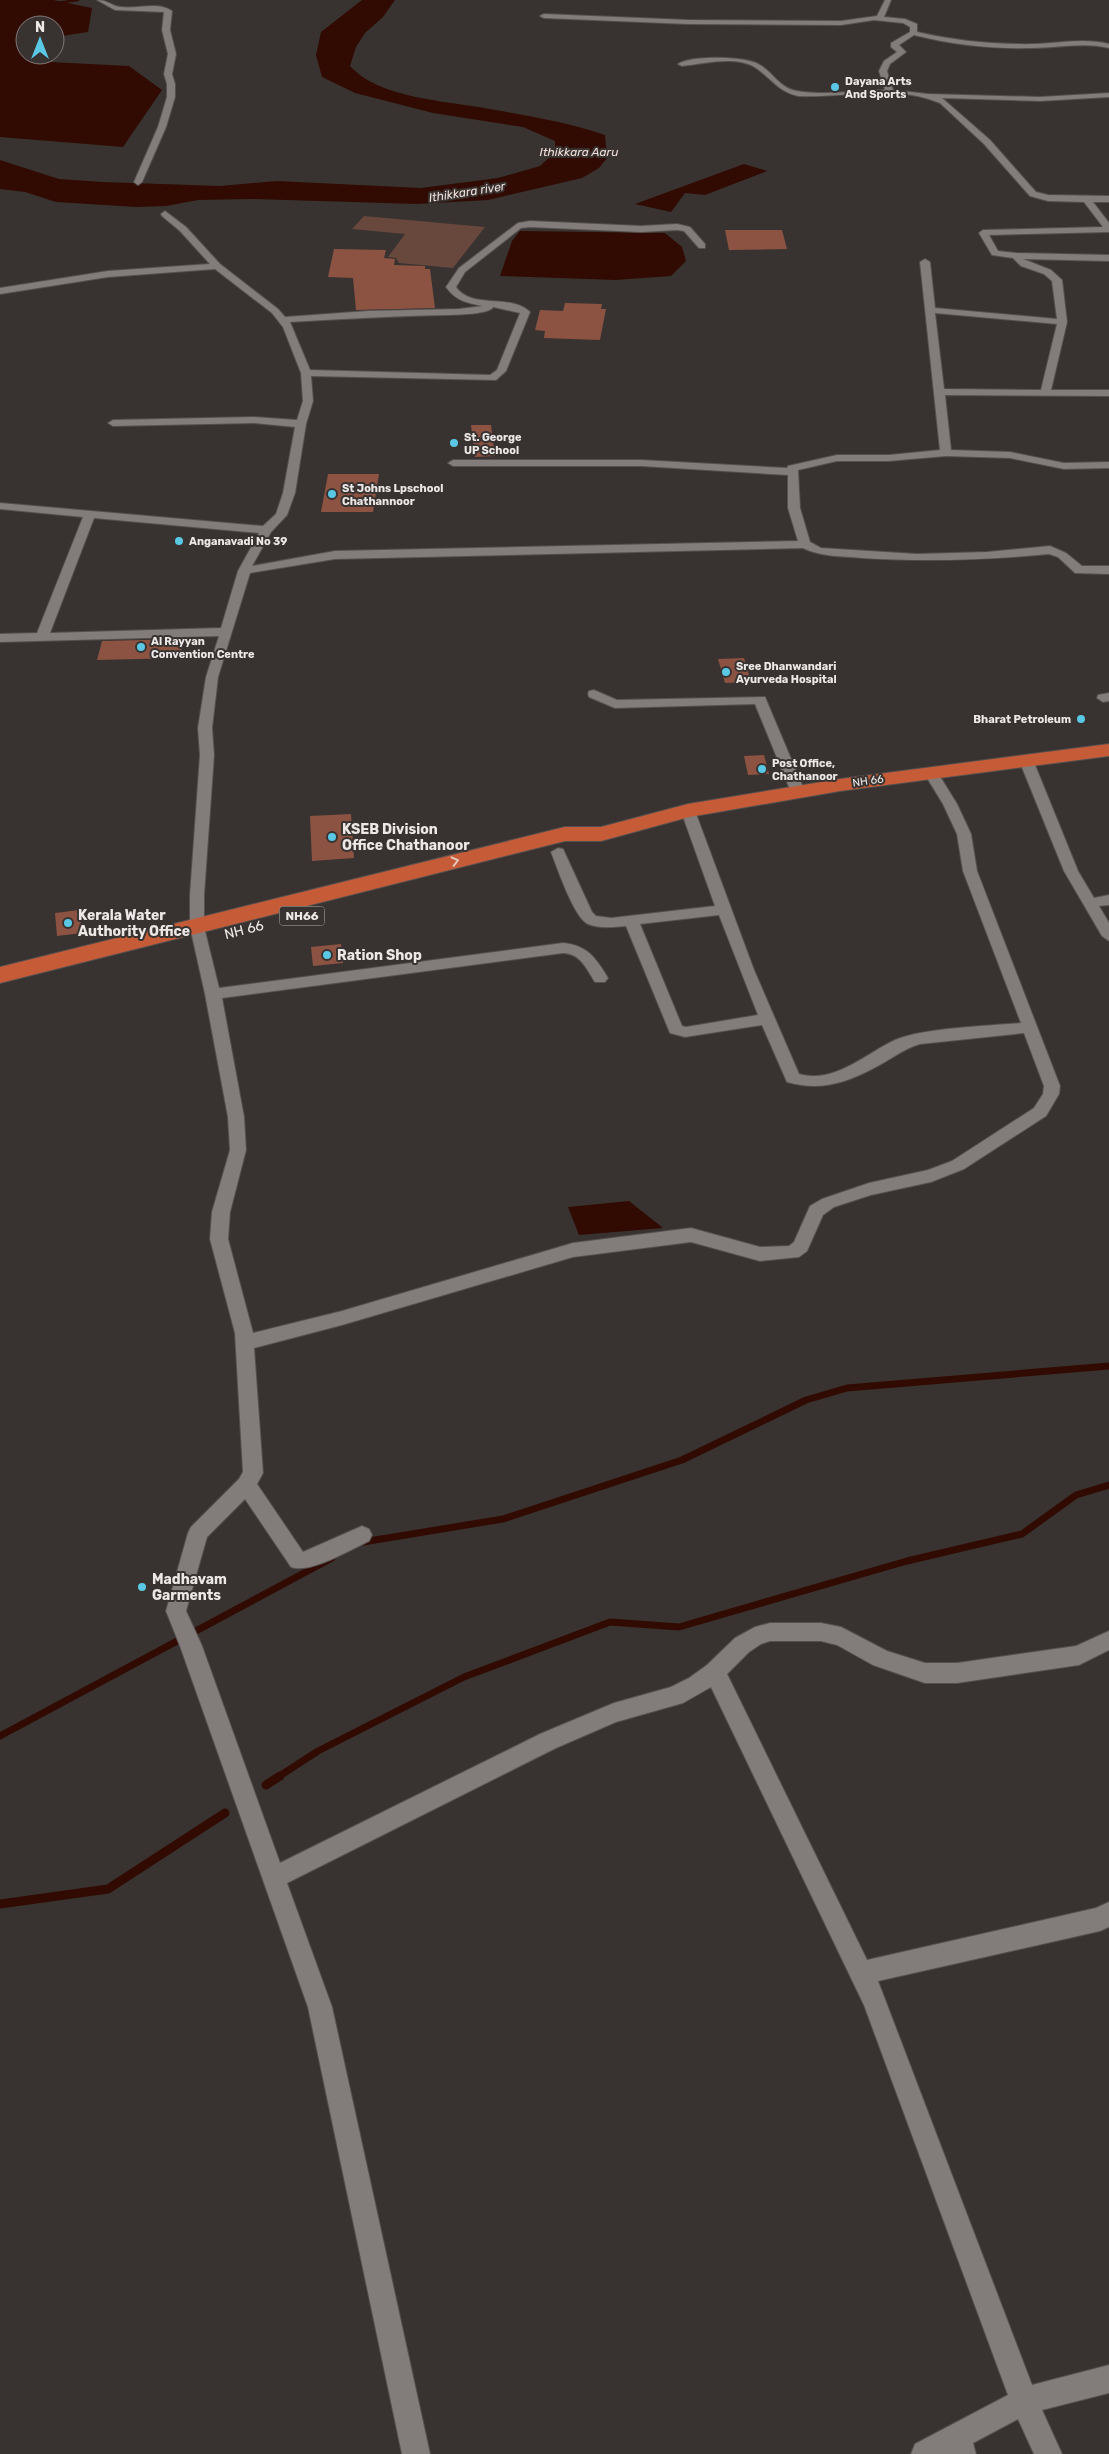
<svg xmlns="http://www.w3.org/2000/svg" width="1109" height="2454" font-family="Rubik,sans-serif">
<rect width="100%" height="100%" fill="#383331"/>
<path fill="#68473c" d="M364,216L485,227L453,268L399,263L396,258L388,257L405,234L352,229Z"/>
<path fill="#310b02" d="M0,0H53L92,8L88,32L55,37V25H25V55H34L30,61L129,66L162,90L123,147L0,137Z
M362,0H395L383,17L365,33L356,47L350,66C379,99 449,101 490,109C529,116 568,122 605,135L607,158L599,168L582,178L488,200L417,204L251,199L198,200L166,206L136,207L56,202L25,192L0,189V160L59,179L103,182L220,186L277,181L421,188L498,178L540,166L555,152V141L523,127L433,113L355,93L322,77L316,55L321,32Z
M744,164L767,171L705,195L685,193L671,212L635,204Z
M520,231L665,233L682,247L686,261L671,276L616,280L500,276L512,241Z
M629,1201L663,1228L579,1235L568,1207Z"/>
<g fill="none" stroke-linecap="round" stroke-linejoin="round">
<path stroke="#310b02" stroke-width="2.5" d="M57,3L78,0"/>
<path stroke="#310b02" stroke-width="7" d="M363,1542L503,1519L682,1460L806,1400L847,1388L1109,1366
M0,1736L332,1558
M278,1777L318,1751L464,1677L610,1622L679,1627L907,1561L1022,1534L1076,1495L1109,1485"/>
<path stroke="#310b02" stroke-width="9" d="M266,1785L280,1776
M0,1904L108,1889L225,1813"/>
</g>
<path fill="#8d5342" d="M725,230H782L787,249L729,250Z
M334,249L386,250L384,258L395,259L394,265L425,266V269H430L435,308L356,310L353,278L328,277Z
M565,303L602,304L601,309H606L600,340L544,338L545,331L535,330L540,310L563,311Z
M471,425H491L495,456L475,457Z
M328,474H379L373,512H321Z
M183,639L180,658L97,660L102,641Z
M744,658L751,682L725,683L718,659Z
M764,755L769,774L748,775L744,756Z
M351,814L354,858L312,861L310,816Z
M79,910L82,933L57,936L55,913Z
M341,944L343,963L313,966L311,947Z"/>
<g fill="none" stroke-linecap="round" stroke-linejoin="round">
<g stroke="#55504f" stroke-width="2">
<path id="minor" d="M97,0C105,0 108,3 116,6C133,11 156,0 172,11L170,30L176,54L172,74L175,84V97L166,127L142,182L138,185L134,182L158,127L167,97V84L164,74L168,54L162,30L164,12L115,10Z
M885,0H891L884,17L905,19L917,24V32C956,41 996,45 1036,44C1061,43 1084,38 1109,44V48C1083,42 1058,48 1032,48C992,49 953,45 914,35L899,45L906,52L890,64L887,71L893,90L928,94L1040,97L1109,93V97L1040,101L942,98L990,140L1036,192L1048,195L1109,196V202H1093L1109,223V232L989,235L998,251L1016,253L1109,255V261L1023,259L1051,270L1062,280L1067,322L1051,390H1109V396L945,395L951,450L1010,452L1064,463L1109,462V468L1064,469L1010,458L946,456L889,461H837L798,470L800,508L810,542L821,548L917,554L987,552L1050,546L1066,553L1082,566H1109V574L1075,573L1058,557L1049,554C986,560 925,562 862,558C842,556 821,557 803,548L335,559L250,573L218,677L212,728L214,755L204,895V927L219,988L563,943C587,945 596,958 608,978L605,982H595C586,968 581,954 563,953L222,998L244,1117L246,1150L230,1212L228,1239L253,1333L342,1311L573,1243L691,1228L760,1247L789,1246L794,1242L810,1206L822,1199L869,1183L928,1170L952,1161L1034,1108L1043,1094L1044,1086L1024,1033L920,1044C902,1049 889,1061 872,1069C843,1084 819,1091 787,1082L762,1025L685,1037L670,1033L626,926C614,927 599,929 588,924C574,918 557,867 551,852L558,848L563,849L592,912L596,916L611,918L715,906L681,811L688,807L695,811L754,970L799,1074C835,1084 865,1054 895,1040C923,1028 988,1026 1021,1023L963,871L957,834L943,804L924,773L931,769L936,770L957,804L971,834L977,871L1060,1086L1059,1094L1046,1116L964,1169L931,1182L871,1195L834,1207L823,1215L807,1251L799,1257L760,1261L691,1242L573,1257L342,1325L254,1348L263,1473L257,1484L303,1552L362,1526L369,1529L372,1535L369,1541C350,1550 310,1574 291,1567L245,1499L207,1537L186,1611L202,1646L280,1863L540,1734L614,1703L671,1687L689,1678L707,1665L735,1638L755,1627L770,1623H821L841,1627L887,1651L925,1663H957L1076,1646L1109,1631V1650L1079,1665L957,1683H925L873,1665L837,1645L821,1641H770L761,1644L749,1652L727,1674L867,1960L1096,1908L1109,1902V1927L1100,1931L878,1981L1032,2385L1109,2365V2393L1042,2410L1062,2454H1034L1018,2419L973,2443L976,2454H911L915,2444L1008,2395L864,2005L711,1687L683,1703L616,1722L556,1748L287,1883L332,2007L430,2454H402L308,2007L180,1646L166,1611L188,1533L191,1527L239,1479L243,1472L235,1333L210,1239L212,1212L230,1150L228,1117L205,994L190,927V895L200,755L198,728L206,677L219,636L0,642V634L37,633L83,517L0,509V503L263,526L276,514L283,493L295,427L254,423L113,426L108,423L113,420L254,417L297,420L303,401L301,373L283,327L272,313L215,269L108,277L0,294V288L108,271L210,264L180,231L162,216L161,214L165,211L186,227L220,264L278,309L285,317L368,311L459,309L483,306C467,303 456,301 446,287L459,268L518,223L530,221L641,226L677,224L690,227L705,244V248H699L684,231L677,230L641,232L530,227L521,228L465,272L456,287C472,310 510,293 530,312L506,371L496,380L311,376L313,401L306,424L295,493L287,515L271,532L252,566L335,551L798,541L788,508V475L641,466H453L448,463L453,460H641L787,468L788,466L837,455H889L940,450L920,262L925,259L930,262L935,308L1057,319L1052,281L1044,274L1021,266L1013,258L992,255L979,233L983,230L1103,227L1084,202L1048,201L1030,196L984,144L940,103C897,84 843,98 798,96C779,92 772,79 756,68C736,55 704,64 682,66L678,64C691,55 747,56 760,65C773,73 781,89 797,91C826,96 857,90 885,90L879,71L884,61L897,52L891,47V43L910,32V27L903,23L874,20L841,25L688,24L544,18L540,16L544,14L688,20L841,21L877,16ZM493,307L520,313L497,370L490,375L310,370L290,322C342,319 394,316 447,315C456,315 491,314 493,307ZM935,313L1057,324L1041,390L944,389ZM94,518L259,533L238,571L221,628L50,633ZM719,915L758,1015L686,1027L682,1026L640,924Z
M594,690L617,700L765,697L805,792L798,796L791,792L755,704L615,708L589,697L588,694L589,691Z
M1109,693V701L1103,702L1097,698L1098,695Z
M1026,756L1033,760L1078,871L1094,898L1109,895V905L1099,906L1109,923V941L1102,936L1064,871L1019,760Z"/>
</g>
<g stroke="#55504f" stroke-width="2">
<path id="trunk" d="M1109,744V756L840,791L689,817L601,841H565L0,983V967L565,827H601L688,804L840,779Z"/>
</g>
<use href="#minor" fill="#827c7a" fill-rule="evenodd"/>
<use href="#trunk" fill="#c65b38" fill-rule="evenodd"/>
</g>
<defs><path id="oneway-chevron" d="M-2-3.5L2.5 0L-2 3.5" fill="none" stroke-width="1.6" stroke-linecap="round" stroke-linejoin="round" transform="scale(1.25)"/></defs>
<use stroke="#e2c5bb" href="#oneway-chevron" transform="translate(455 861) rotate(-14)"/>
<g fill="#5ac8e5" stroke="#383331" stroke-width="2">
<circle cx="835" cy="87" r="5"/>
<circle cx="454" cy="443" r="5"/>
<circle cx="332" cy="494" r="5"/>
<circle cx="179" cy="541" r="5"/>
<circle cx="141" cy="647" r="5"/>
<circle cx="726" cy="672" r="5"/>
<circle cx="1081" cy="719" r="5"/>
<circle cx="762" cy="769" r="5"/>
<circle cx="332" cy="837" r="5"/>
<circle cx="68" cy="923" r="5"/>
<circle cx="327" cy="955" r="5"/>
<circle cx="142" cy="1587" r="5"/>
</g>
<g text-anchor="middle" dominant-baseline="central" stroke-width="4" stroke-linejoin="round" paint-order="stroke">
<g font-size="11" font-weight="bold" fill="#ebe8e7" stroke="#383331" text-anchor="start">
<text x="845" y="81">Dayana Arts<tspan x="845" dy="13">And Sports</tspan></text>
<text x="464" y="437">St. George<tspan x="464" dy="13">UP School</tspan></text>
<text x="342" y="488">St Johns Lpschool<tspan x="342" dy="13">Chathannoor</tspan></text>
<text x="189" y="541">Anganavadi No 39</text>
<text x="151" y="641">Al Rayyan<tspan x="151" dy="13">Convention Centre</tspan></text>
<text x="736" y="666">Sree Dhanwandari<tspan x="736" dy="13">Ayurveda Hospital</tspan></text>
<text x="1071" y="719" text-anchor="end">Bharat Petroleum</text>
<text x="772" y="763">Post Office,<tspan x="772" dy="13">Chathanoor</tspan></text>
</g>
<g font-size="11" fill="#ebe8e7" stroke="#383331">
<text transform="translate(868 781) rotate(-8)">NH 66</text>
</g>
<g font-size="12" font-style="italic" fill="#f2dfd9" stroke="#383331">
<text x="579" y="152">Ithikkara Aaru</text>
<text transform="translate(467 192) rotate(-9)">Ithikkara river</text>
</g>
<rect fill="#383331" stroke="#b5b2b0" stroke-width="1" x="279.5" y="906.5" width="45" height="19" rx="4"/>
<g font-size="12" font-weight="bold" fill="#ebe8e7">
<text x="302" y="916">NH66</text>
</g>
<g font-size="14" font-weight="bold" fill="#ebe8e7" stroke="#383331" text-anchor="start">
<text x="342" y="829">KSEB Division<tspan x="342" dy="16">Office Chathanoor</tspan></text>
<text x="78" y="915">Kerala Water<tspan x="78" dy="16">Authority Office</tspan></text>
<text x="337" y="955">Ration Shop</text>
<text x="152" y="1579">Madhavam<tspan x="152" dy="16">Garments</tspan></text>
</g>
<g font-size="14" fill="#ebe8e7" stroke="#383331">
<text transform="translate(244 930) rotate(-14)">NH 66</text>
</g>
</g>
<g transform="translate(40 40)"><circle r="24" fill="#383331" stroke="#807b7a"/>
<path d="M0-4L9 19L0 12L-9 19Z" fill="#5ac8e5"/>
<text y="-8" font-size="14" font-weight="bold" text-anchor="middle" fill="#ebe8e7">N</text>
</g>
</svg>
